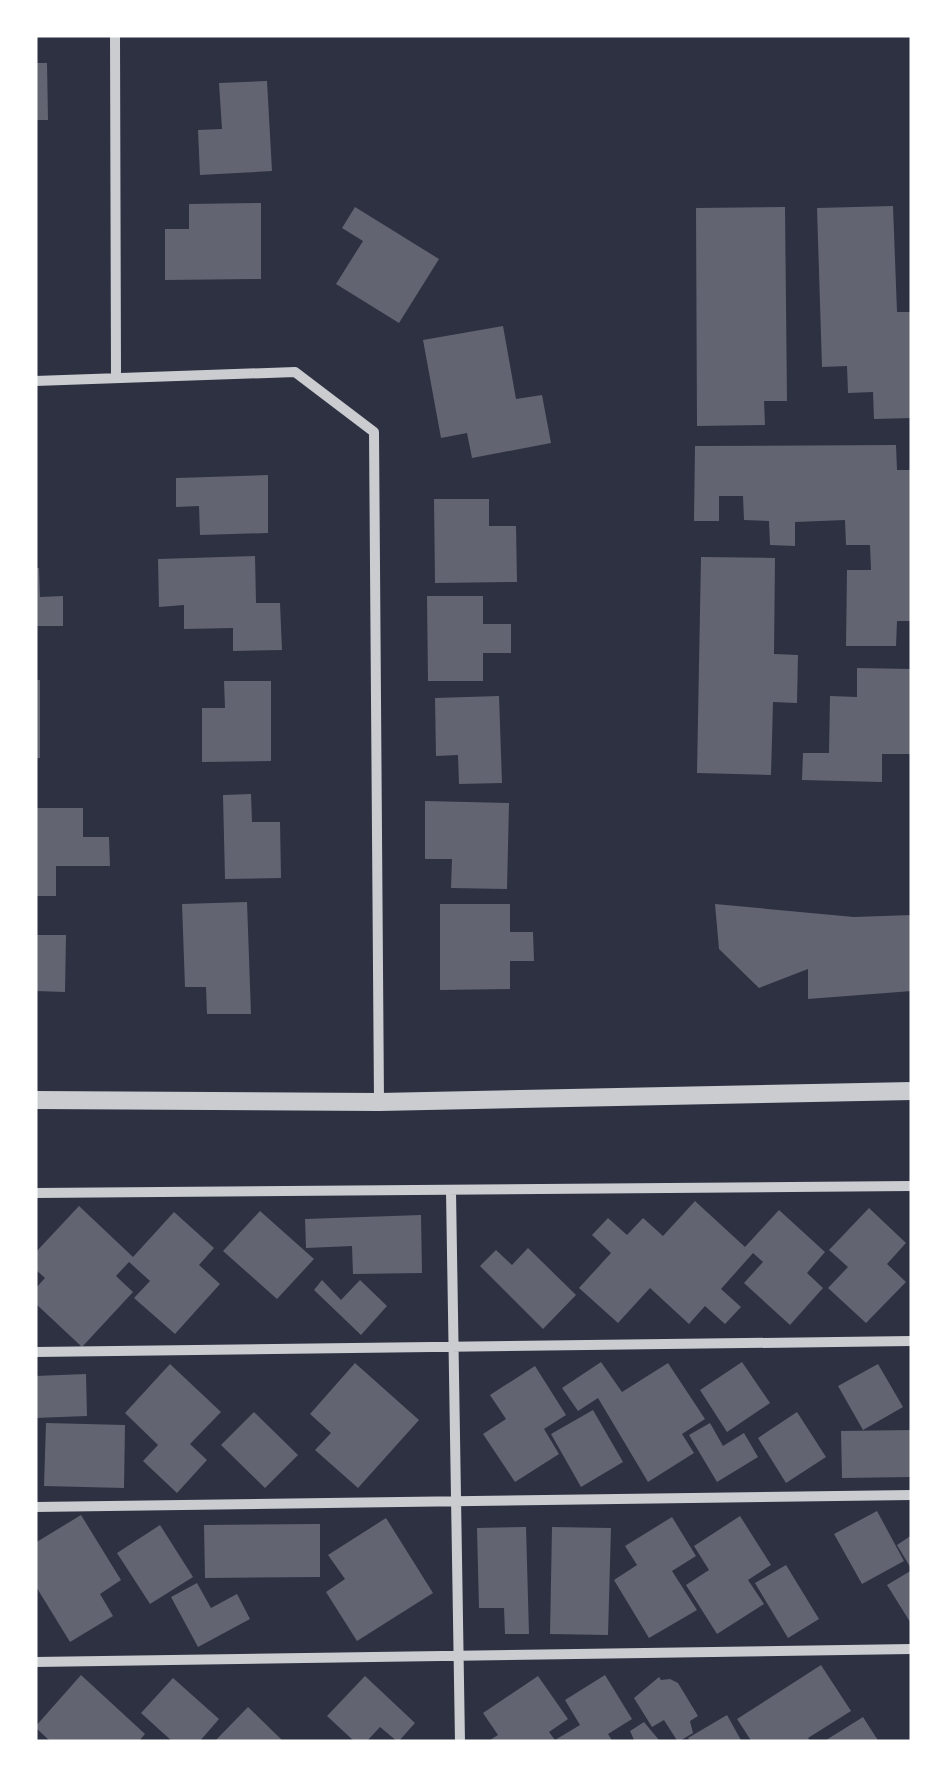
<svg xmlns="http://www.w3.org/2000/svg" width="947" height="1777" font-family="Rubik,sans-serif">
<rect width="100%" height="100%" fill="#2d3142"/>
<path fill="#626471" d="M35,63H47L48,120H35Z
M267,81L272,171L200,175L198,130L222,129L219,83Z
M261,203V279L165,280V229H189V204Z
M893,206L897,312H912V418L874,419L873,392L848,393L847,366L822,367L817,208Z
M355,207L439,259L399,323L336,284L363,241L342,228Z
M785,207L787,401H764L765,425L697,426L696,208Z
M503,326L516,399L542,395L551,443L472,458L467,433L441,438L423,340Z
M896,445L897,470H912V621H897L896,646H846L847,570H871L870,545H846L845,520L795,522V546L770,545L769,521L744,520L743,496H719V521H694L695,446Z
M268,475V533L200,535L199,506L176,507V478Z
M434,499H489V526H516L517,582L435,583Z
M255,556L256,603H280L282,650L233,651V628L184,629V605L159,607L158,559Z
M701,557L775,558L774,654L798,655L797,703L773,702L771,775L697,773Z
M35,568H39L40,597L63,596V626H35Z
M427,596H483V624H511V653H483V681H428Z
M857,668L912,669V754H882V782L802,780L803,753H829L830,696L857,697Z
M35,680H40V758H35Z
M224,681H271V761L202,762V708H225Z
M499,696L502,783L459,784L458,755L436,756L435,698Z
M251,794L252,822H280L281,878L225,879L223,795Z
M425,801L509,803L507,889L451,888L452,859H425Z
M35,808H83V837H109L110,866H56V896H35Z
M247,902L251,1014H207L206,987H185L182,904Z
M440,904H510V932H533L534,961H510V989L440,990Z
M715,904L854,917L912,915V991L808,999V969L759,988L719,949Z
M35,935H66L65,992L35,991Z
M695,1201L745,1247L779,1210L825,1252L807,1273L823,1288L790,1325L744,1283L763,1262L753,1253L721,1289L741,1307L725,1324L705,1306L689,1324L650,1288L618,1323L579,1288L611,1253L592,1235L608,1218L627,1235L643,1218L663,1236Z
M79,1206L133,1257L174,1212L214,1248L199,1265L220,1284L175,1334L134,1298L150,1281L129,1262L116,1276L133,1292L82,1347L35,1303V1289L45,1278L35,1269V1253Z
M869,1208L906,1243L887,1264L906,1282L866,1323L828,1288L848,1267L829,1250Z
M260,1211L314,1259L277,1299L223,1251Z
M421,1215L422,1273L353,1274L352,1246L306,1248L305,1219Z
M528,1248L576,1295L543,1329L480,1266L496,1250L512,1265Z
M322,1280L341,1300L360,1280L387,1306L361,1335L314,1290Z
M601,1362L622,1392L668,1363L705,1419L682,1434L694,1453L648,1482L598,1398L578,1411L562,1388Z
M742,1362L770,1403L727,1432L700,1390Z
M355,1363L419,1420L358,1488L315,1450L331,1433L310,1414Z
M170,1364L221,1412L190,1444L207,1460L177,1493L143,1461L158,1445L125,1413Z
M878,1364L903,1407L863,1430L838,1386Z
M535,1366L566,1415L544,1429L559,1454L515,1482L483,1434L506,1419L490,1395Z
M86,1374L87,1416L35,1418V1376Z
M593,1410L623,1462L581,1487L551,1434Z
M254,1412L298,1455L265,1488L221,1445Z
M797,1412L826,1457L786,1483L758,1438Z
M46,1423L125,1425L124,1488L44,1486Z
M710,1423L723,1446L744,1433L758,1457L717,1482L689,1435Z
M912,1430V1477L842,1478L841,1431Z
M877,1511L904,1561L862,1584L834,1534Z
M81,1515L121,1580L100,1594L113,1616L70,1642L35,1585V1543Z
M740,1516L771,1565L748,1580L764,1604L717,1634L686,1585L709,1570L694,1546Z
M672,1517L696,1556L672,1571L697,1610L649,1638L614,1580L637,1565L625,1546Z
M386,1518L433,1593L357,1641L326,1592L345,1579L328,1555Z
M320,1524V1577L205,1578L204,1525Z
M160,1525L193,1577L150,1604L117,1553Z
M526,1527L529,1634H505L504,1608H479L477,1528Z
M552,1527L611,1528L608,1635L550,1634Z
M912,1535V1625L887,1585L912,1570L897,1545Z
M786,1565L819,1619L788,1638L755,1583Z
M197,1583L211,1608L237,1594L250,1619L198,1647L171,1597Z
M821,1665L851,1711L808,1738L811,1742H752L737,1719Z
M81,1675L145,1734L138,1742H51L35,1727Z
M605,1675L632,1719L608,1734L613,1742H487L498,1735L483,1713L538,1676L568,1719L549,1732L555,1740L580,1725L565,1700Z
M365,1676L415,1723L398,1742L380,1727L366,1742H355L327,1716Z
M659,1677L661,1680L670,1679L678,1683L698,1716L690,1721L693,1733L678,1742L664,1720L652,1727L634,1698Z
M173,1678L219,1719L199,1742H173L141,1713Z
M248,1707L284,1742H214Z
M727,1715L742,1742H691L688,1738Z
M863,1717L879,1742H823Z
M644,1722L659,1740L656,1742H635L630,1731Z"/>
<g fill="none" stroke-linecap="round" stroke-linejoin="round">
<path stroke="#caccd0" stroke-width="10" d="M115,35L116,377
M35,381L295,372L374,432L379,1102
M451,1191L460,1742
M35,1193L912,1186
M35,1352L912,1341
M35,1507L912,1495
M35,1662L912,1649"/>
<path stroke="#caccd0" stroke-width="18" d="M35,1100L379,1102L912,1091"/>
</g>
<rect width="947" height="1777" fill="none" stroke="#ffffff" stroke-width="75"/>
</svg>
